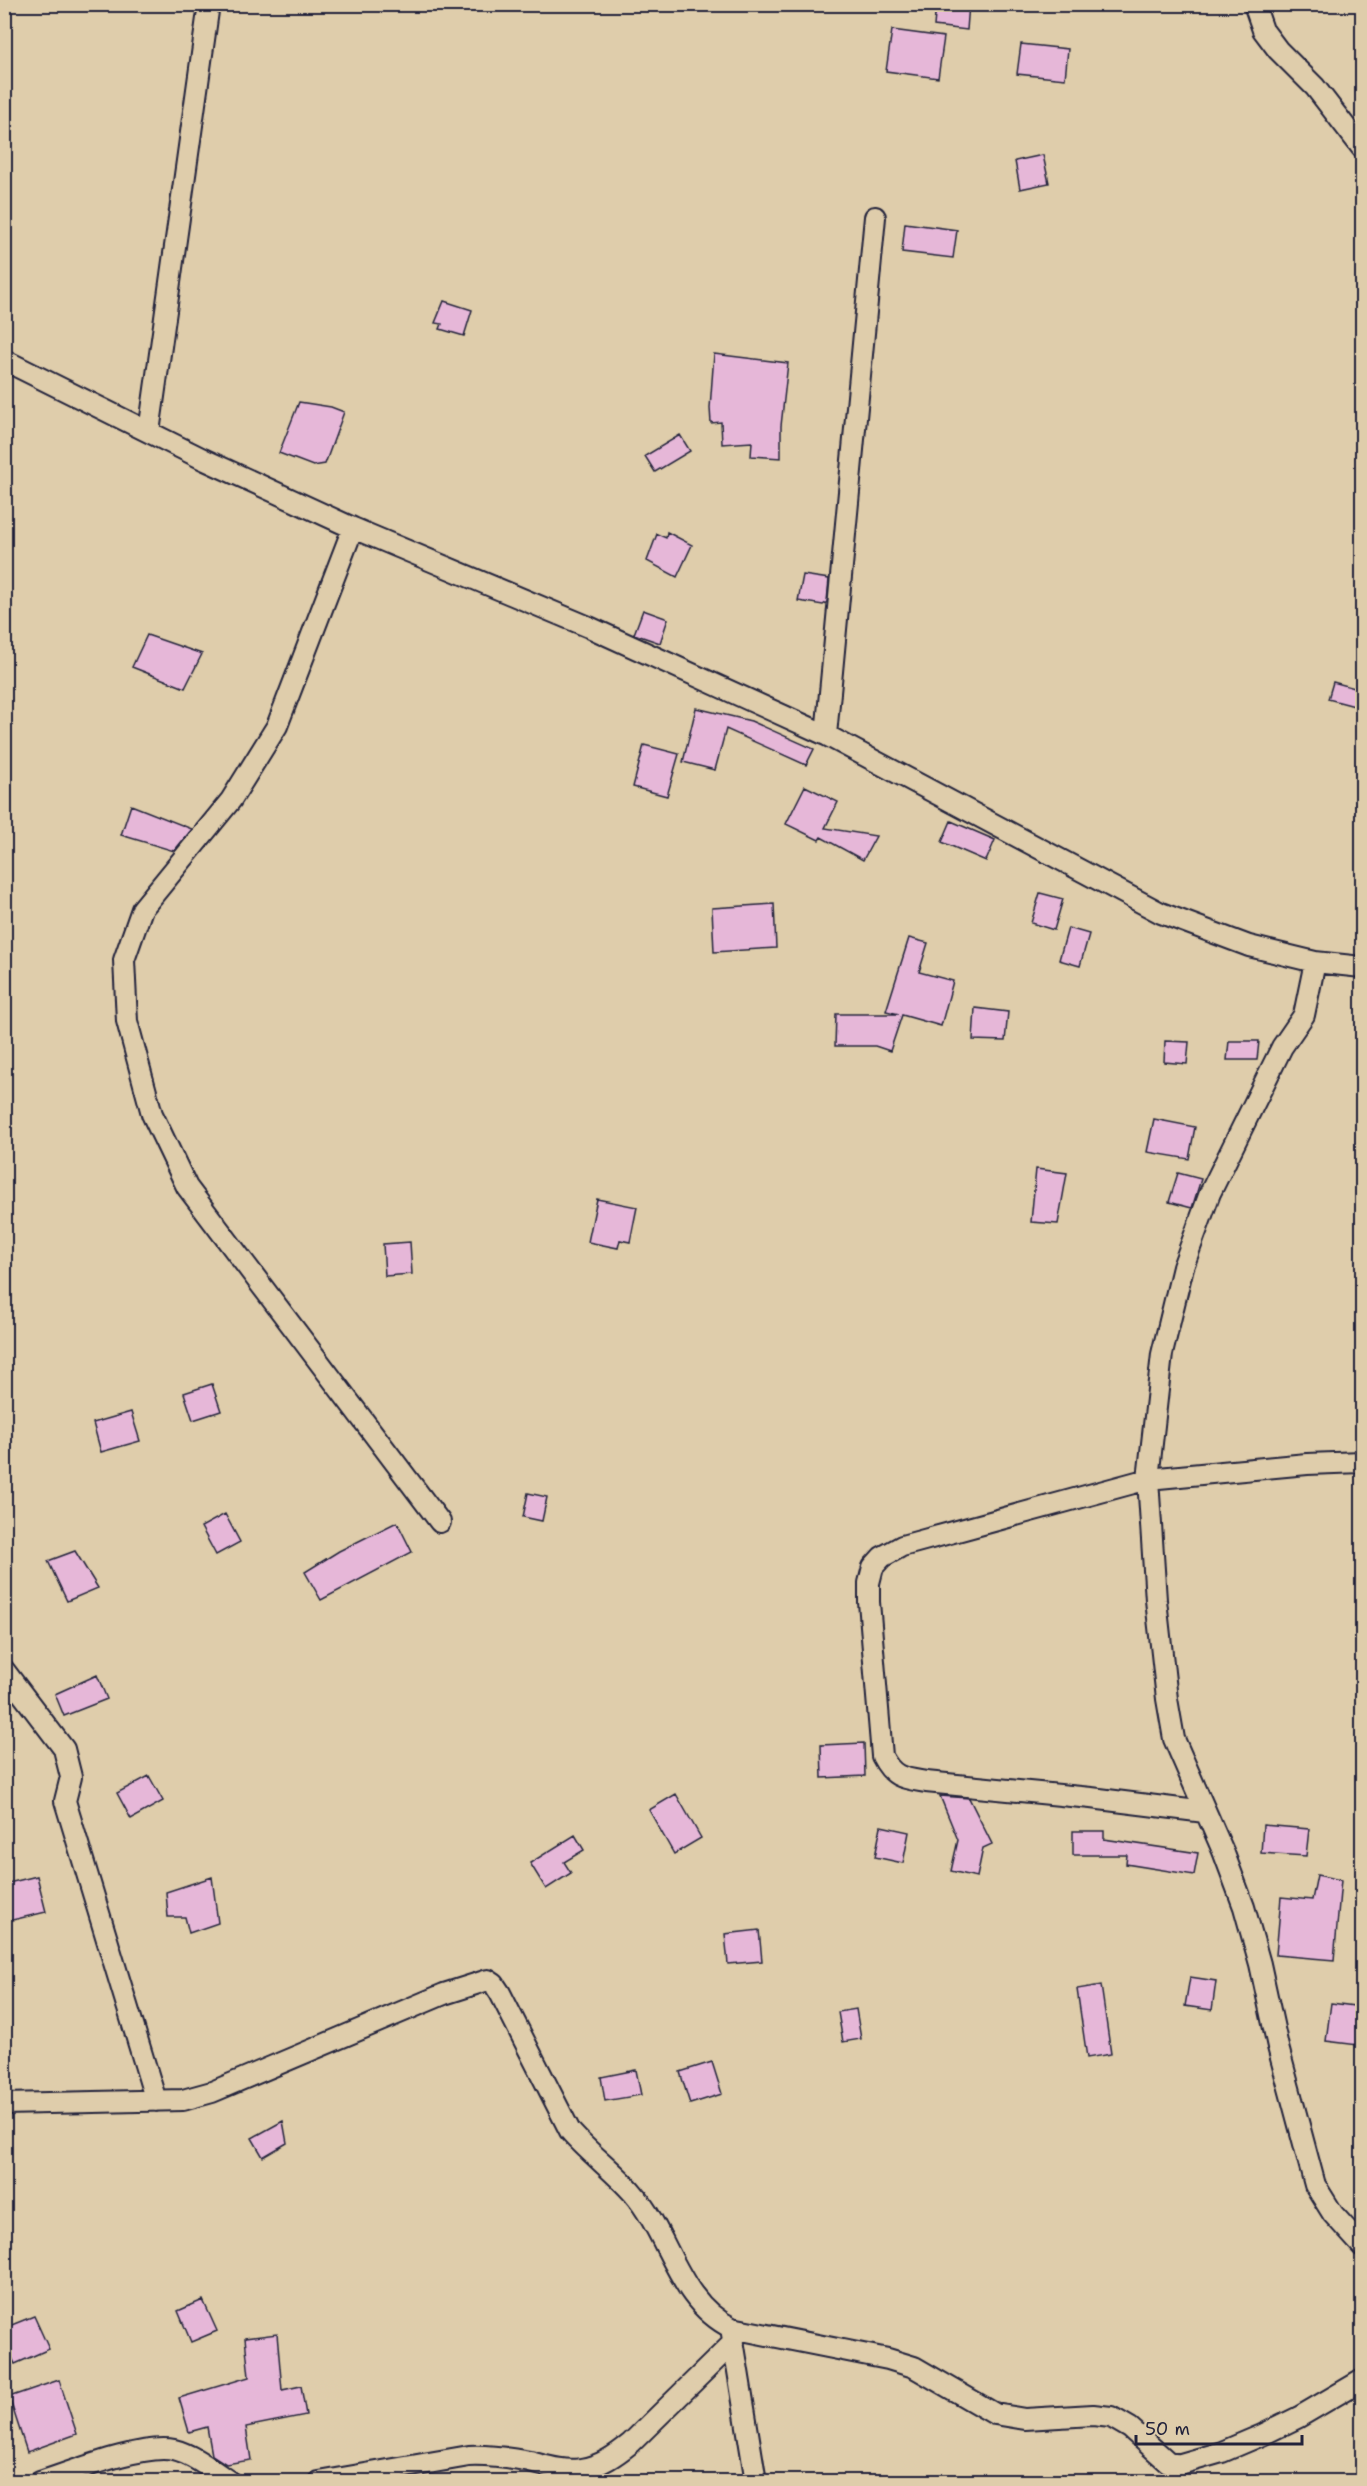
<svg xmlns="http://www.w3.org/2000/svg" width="1367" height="2486" font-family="'Shantell Sans',sans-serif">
<rect width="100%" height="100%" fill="#dfcdab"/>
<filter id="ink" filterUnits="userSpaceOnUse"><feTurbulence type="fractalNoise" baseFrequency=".0167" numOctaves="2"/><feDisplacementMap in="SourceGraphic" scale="12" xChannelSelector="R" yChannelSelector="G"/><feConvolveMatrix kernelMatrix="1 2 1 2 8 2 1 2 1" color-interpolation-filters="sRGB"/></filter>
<g filter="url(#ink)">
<path fill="#e6b7d8" stroke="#22223b" stroke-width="1.5" d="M936,4H969L967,30L934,26Z
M892,30L944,37L938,78L886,71Z
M1021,44L1068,49L1065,79L1017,74Z
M1043,155L1049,183L1020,189L1015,161Z
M905,223L957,230L953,258L902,252Z
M444,301L472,310L464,336L440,329L442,324L435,323Z
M714,354L788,363L781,426V458L751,456L752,442L722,444L721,422L711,423L710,408Z
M299,402L331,407L344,412L325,464L313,466L279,453Z
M680,435L690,451L655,472L645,456Z
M667,532L692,545L677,577L647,561L657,534L666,538Z
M803,575L829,579L827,602L823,605L798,601Z
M643,610L668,619L660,643L634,634Z
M147,635L202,654L185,688L132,667Z
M1333,682L1362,690V708L1328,699Z
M696,708L751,721L814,749L806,765L726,729L715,770L683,762Z
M644,745L679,754L667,796L633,787Z
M805,786L838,802L825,828L876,836L863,860L821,837L819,840L786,824Z
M131,805L192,829L174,851L121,835Z
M951,821L995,840L986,861L942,842Z
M1040,893L1063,899L1054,930L1031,923Z
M774,904L776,948L714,952L712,908Z
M1068,928L1089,934L1080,966L1059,960Z
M909,938L928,943L919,972L953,981L941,1026L902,1015L890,1051L875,1046H835L836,1014H899L886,1011Z
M975,1008L1008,1012L1005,1041L973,1040Z
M1165,1041L1189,1042L1187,1064L1164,1062Z
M1229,1041H1259L1257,1060H1227Z
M1154,1119L1195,1127L1189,1159L1147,1152Z
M1036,1169L1067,1173L1058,1224L1031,1222Z
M1178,1173L1201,1179L1192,1208L1169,1202Z
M597,1199L637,1207L630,1242L620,1240L618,1248L588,1242Z
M410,1242L412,1274L385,1276L383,1244Z
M212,1384L221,1411L193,1420L184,1393Z
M131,1412L140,1441L101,1452L93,1423Z
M528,1493L547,1497L542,1521L523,1517Z
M225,1514L240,1542L216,1555L201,1527Z
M397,1522L412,1552L321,1600L305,1572L339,1551Z
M75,1551L98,1588L67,1601L48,1561Z
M97,1675L107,1699L64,1716L55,1694Z
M864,1743L865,1776L822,1778L821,1745Z
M149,1776L163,1801L131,1819L117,1793Z
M676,1794L701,1838L674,1854L649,1810Z
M940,1796L969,1798L992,1844L983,1848L977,1877L951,1871L958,1840Z
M1263,1825L1309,1829L1306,1856L1261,1853Z
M881,1826L909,1832L903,1863L875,1857Z
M1073,1831H1104V1839L1198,1853L1194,1875L1126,1864L1127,1855H1073Z
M575,1835L584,1850L564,1862L571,1873L546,1889L530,1863Z
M1317,1875L1341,1880L1334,1960L1276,1955L1281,1897L1312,1900Z
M37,1876L46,1912L4,1922V1884Z
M212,1877L218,1923L189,1933L185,1917H168L166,1892Z
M759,1930L762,1961L728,1964L725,1934Z
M1190,1977L1216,1981L1212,2010L1185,2006Z
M1101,1985L1111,2054L1087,2058L1077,1989Z
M1331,2003L1362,2007L1358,2045L1326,2041Z
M856,2009L861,2039L843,2042L838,2012Z
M712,2062L722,2094L690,2104L680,2072Z
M636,2070L641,2095L605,2101L601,2077Z
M283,2121L287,2143L263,2157L252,2138Z
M203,2300L217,2331L191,2342L178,2311Z
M34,2316L49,2349L15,2364L4,2340V2328Z
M277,2334L282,2390L301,2386L306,2415L246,2427L251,2460L226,2464L212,2455L207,2427L189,2432L179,2398L249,2377L245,2338Z
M59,2380L77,2434L27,2452L9,2397Z"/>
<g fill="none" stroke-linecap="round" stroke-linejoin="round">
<g stroke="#22223b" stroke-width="24">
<path id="minor" d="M1254,4L1263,30L1278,50L1315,87L1362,148
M4,360L203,459L353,528L589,627L826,735L1161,913L1249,946L1315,962L1362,967
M149,432L209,4
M353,528L277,726L231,800L142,909L124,960L127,1021L152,1114L187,1187L440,1522
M826,735L875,217
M1315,962L1304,1015L1282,1047L1210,1193L1183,1267L1162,1354L1148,1479L1156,1600L1167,1699L1174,1739L1223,1851L1244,1907L1260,1964L1278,2047L1315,2185L1333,2214L1362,2246
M4,1670L64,1749L71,1777L65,1801L156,2101
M1205,1812L1091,1798L926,1782C903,1778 893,1778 882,1756L869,1602V1583L873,1567L882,1557L902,1546L1148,1479L1307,1464L1362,1462
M4,2104L183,2100L212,2092L444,1994L488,1980L494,1984L500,1993L570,2131C589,2153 614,2171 633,2193C670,2236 678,2302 732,2328L888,2359L914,2367L995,2414L1025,2419L1093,2415L1111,2417L1130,2428L1168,2462L1177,2465L1222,2452L1262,2435L1299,2417L1362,2380
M732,2334L756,2482
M40,2482C71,2472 144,2443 174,2450C194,2455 212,2470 230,2482
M319,2482L469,2456C490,2455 509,2458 530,2462C546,2466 565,2472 581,2469C601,2466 616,2455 631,2443L734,2342"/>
</g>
<use href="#minor" stroke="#dfcdab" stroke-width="20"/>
</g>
</g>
<rect width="1367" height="2486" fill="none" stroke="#dfcdab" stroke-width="24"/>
<rect x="12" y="12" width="1343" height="2462" fill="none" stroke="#22223b" stroke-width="2" filter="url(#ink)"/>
<path d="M1136 2435v9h166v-9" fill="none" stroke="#22223b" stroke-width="3"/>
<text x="1145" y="2435" font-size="18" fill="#22223b" stroke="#dfcdab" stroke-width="4.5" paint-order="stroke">50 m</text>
</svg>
